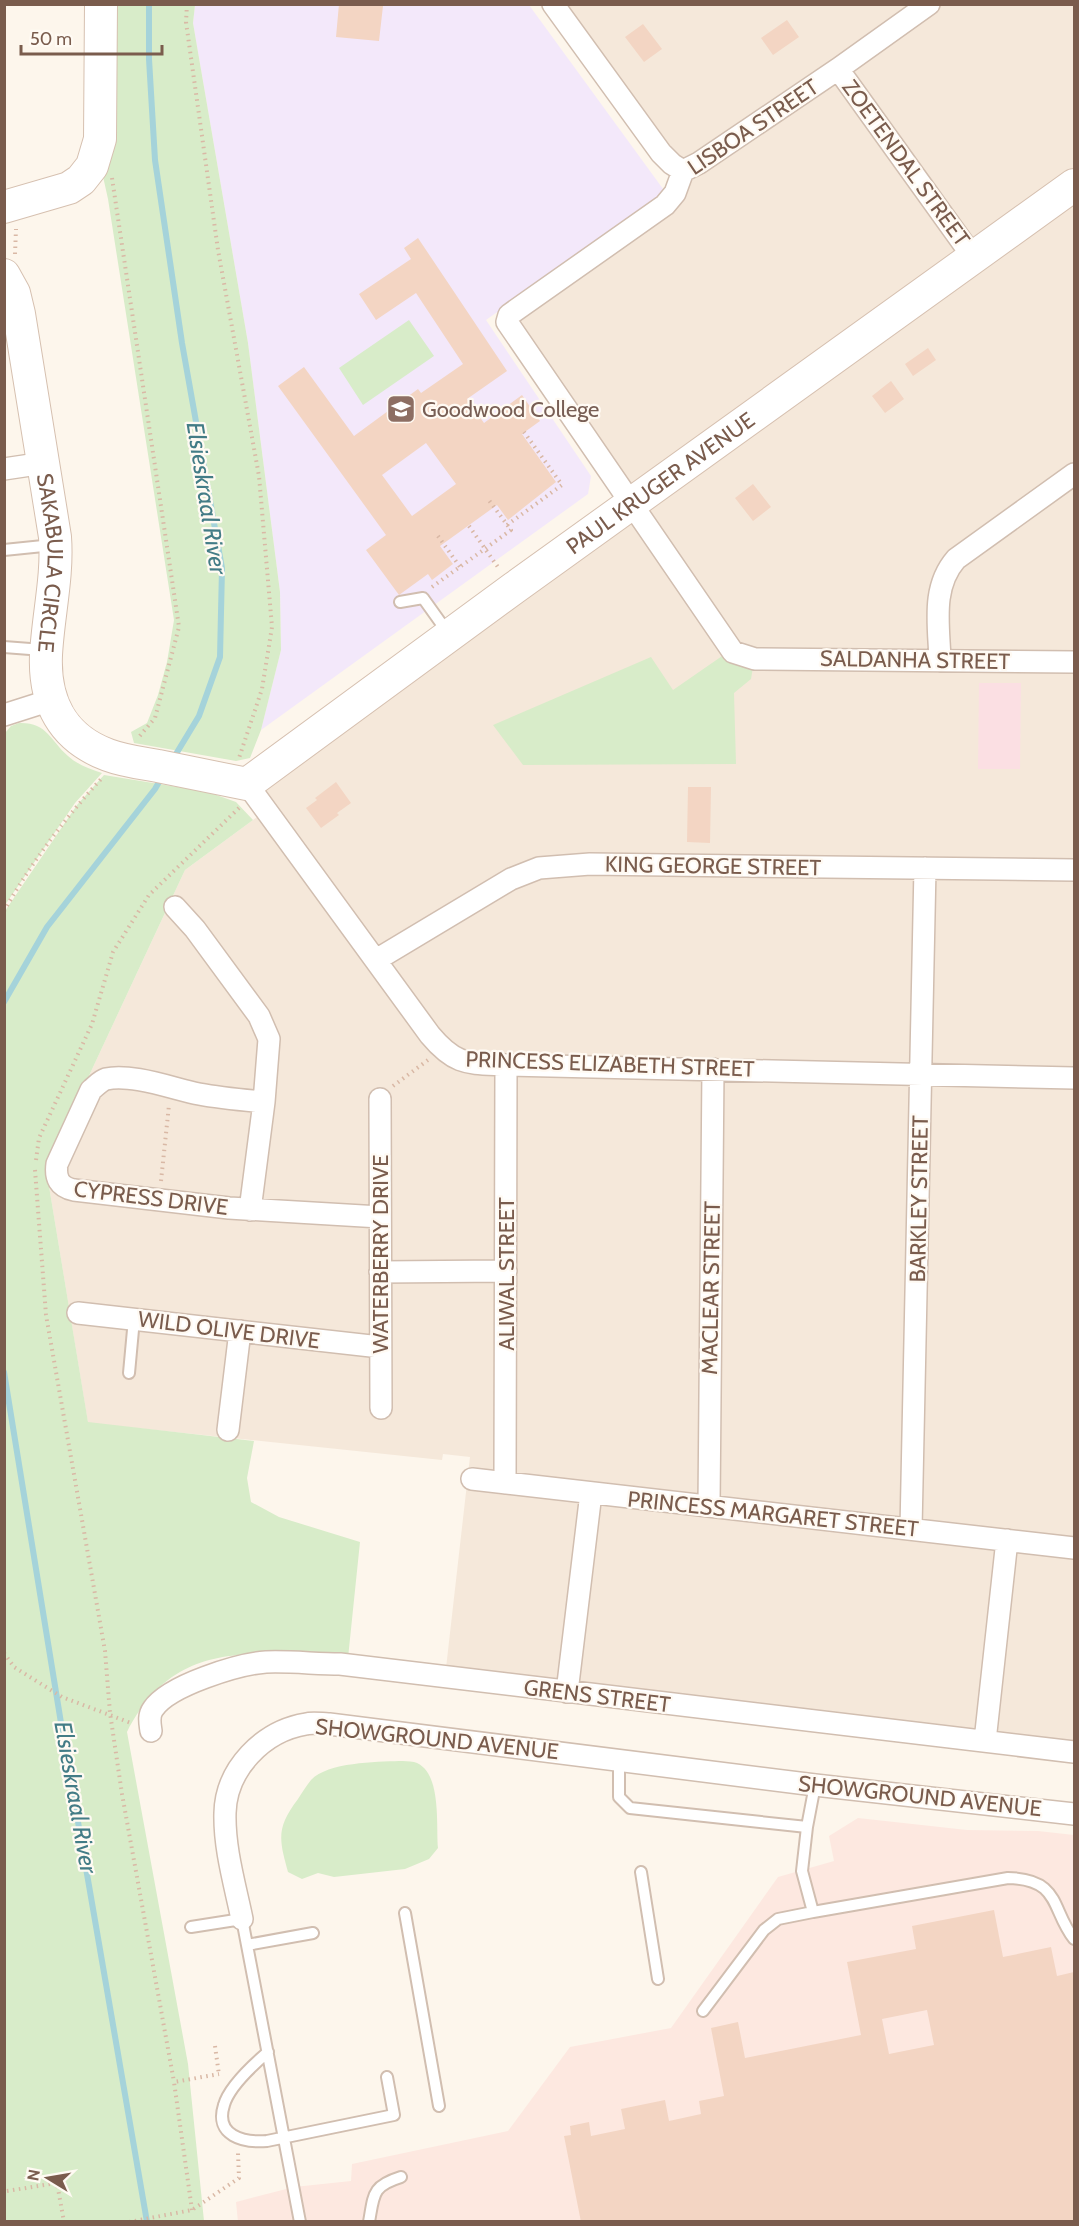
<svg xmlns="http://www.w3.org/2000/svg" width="1079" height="2226" font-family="Cabin,sans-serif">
<rect width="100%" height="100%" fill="#fdf6ec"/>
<path fill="#f5e8da" d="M552,5H1074V1751L445,1677L470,1457L443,1454L442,1460L88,1423L46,1168L185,870L268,809L247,782L628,504L507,326L663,203L680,172Z"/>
<path fill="#fde8e0" d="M858,1818L967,1830L1038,1831L1074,1835V2221L238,2222L236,2202L294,2187L351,2181L352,2164L508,2131L570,2047L671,2028L778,1877L834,1861L829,1836Z"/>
<path fill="#f3e8fa" d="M195,5H529L666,193L486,320L591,476L588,494L261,730L281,650L280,592L248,343L193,23Z"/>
<path fill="#fbdfe3" d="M979,683H1021L1020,769H978Z"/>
<path fill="#d8ecc9" d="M112,5H195L193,23L248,343L280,592L281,650L261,730L250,758L236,761L134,743L131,732L147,723L158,695L167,662L174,620L108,199L102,172Z
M409,320L434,356L363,405L339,368Z
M725,654L753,667L751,679L734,693L736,764L523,765L493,725L651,657L673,690Z
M19,723C47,722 50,740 68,756C78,765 90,769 102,773L75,803L5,905V733L11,726Z
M104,775L208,792L236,802L253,820L185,870L46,1168L88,1422L254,1441L247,1478L251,1502L279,1517L360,1542L348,1658C257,1654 176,1635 127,1732L188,2064L204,2221L5,2222V911L77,805Z
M399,1761C404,1761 409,1761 414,1762C442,1770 436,1824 438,1848L429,1859L405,1869L334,1877L318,1873L302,1879L288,1872C279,1839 276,1828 298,1799C302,1793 306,1786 311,1780C328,1762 376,1762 399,1761Z"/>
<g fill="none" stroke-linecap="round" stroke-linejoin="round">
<path stroke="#a5d3da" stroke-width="6" d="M149,4V59L155,160L182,343L222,568L220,657L199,716L173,759
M4,1002L47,927L155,789L163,775
M4,1372L62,1729L147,2222"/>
</g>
<path fill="#f3d5c3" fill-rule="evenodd" d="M339,4L383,6L379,41L336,37Z
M787,20L799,37L773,55L761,38Z
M643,24L662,49L644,62L625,37Z
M418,238L507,371L467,399L484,423L522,395L540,421L522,434L556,482L508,520L497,505L440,546L453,564L432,580L428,574L399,595L366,550L386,535L278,386L304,367L354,436L418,389L421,393L463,364L416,293L376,320L359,294L411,259L404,248ZM426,443L456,484L412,516L382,475Z
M928,348L936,360L913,376L905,364Z
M891,381L904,399L885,413L872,396Z
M753,484L771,507L753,521L735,498Z
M336,782L351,803L337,813L339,815L321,828L306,808L317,800L315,798Z
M688,787H711L710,843L687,842Z
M994,1910L1003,1957L1051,1947L1057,1976L1074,1972V2222H581L564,2136L571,2135L570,2126L589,2122L591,2136L625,2129L621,2109L665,2100L669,2121L701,2114L699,2101L724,2096L711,2028L738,2022L745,2058L861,2035L847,1962L916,1949L912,1926ZM927,2010L934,2045L889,2054L882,2019Z"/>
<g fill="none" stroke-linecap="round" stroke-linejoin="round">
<g stroke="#d1beb0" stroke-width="14">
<path id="lane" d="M4,550L53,545
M400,602L423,598L448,633
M4,647L43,650
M129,1373L134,1319
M619,1759V1797L630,1808L807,1827
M815,1785L807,1827L802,1871L813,1912L1008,1878C1061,1879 1051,1910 1074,1939
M641,1872L658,1979
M405,1913L439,2106
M191,1927L242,1919L300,2222
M247,1945L313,1933
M703,2011L764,1930L778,1919L813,1912
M268,2052C254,2064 229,2087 224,2105C214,2136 244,2143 267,2141L394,2115L387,2077
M369,2222C374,2194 372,2186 401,2177"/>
</g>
<g stroke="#d1beb0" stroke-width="24">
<path id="street" d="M553,4L661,153L672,164L683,171
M929,4L838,69L699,163L683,171L675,193L665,205L509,315L507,322L733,652L755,659L1074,662
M838,69L973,257
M4,469L44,463
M940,661C939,625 931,588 956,559L1074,474
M4,715L51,700
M247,784L430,1035C456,1066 468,1063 506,1065L1074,1078
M175,907L195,929L259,1016L269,1039L264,1102L250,1210
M376,960L511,879L539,868L590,864L1074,870
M380,1099L381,1408
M264,1102C242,1100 220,1098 199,1094C174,1089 131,1073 106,1079C100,1081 96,1086 91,1090L57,1164C55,1178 59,1187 74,1190L229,1208L380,1217
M380,1272L506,1271
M78,1313L380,1347
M228,1430L240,1331
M472,1479L1074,1548
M505,1483L506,1065
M709,1506L713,1069
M911,1529L925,868
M567,1692L591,1493
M151,1731C150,1723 148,1716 153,1709C169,1685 239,1664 266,1662C291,1661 316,1664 340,1664L1074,1752
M985,1741L1007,1540
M242,1919C235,1885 224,1848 225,1813C226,1769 263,1731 306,1724C313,1722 322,1724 329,1724L815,1785L1074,1814"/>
</g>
<g stroke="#d6c0b0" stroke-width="34">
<g id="secondary">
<path d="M4,207L69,188L81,180L92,166L100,139L101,4"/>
<path id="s1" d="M4,275L14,293L19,314L55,537C58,576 48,616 46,655C44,702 62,738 108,755C124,761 141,763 158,766C187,772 217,778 247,784L514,588L1074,185"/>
</g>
</g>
<path stroke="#d9b8a5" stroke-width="4" stroke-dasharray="1.5 4.5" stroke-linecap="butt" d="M187,4L186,22L218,250L259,476L272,627L262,689L239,758
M112,178L179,627L155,718L138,738
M15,254L16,229
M507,525L562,485L524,432
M469,526L500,570
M438,536L460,567
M432,587L511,530L488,499
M4,911C31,863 65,818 102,778
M393,1086L428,1060
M36,1160L39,1138L92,1024L113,952L149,895L239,808
M35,1170L46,1315L105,1651L110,1713L122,1794L174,2082
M161,1181L169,1105
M4,1653L14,1667L62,1697L131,1723
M215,2046L219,2075
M7,2191L57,2183L64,2222
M192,2210L174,2082L219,2074
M129,2222L192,2210L239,2178L238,2153"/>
<use href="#lane" stroke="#fff" stroke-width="10"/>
<use href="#street" stroke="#fff" stroke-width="21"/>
<use href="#secondary" stroke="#fff" stroke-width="32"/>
</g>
<defs>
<g id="university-square" transform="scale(1.5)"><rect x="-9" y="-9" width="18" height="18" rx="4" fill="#8d6e63" stroke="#fffaf3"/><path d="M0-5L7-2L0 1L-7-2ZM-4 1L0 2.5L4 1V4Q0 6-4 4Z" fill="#fff"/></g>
</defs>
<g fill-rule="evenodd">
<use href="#university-square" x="401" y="409"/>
</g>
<g text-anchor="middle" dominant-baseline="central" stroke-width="4.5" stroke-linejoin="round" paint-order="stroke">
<g font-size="22" fill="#7a5c4d" stroke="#fffaf3">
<text transform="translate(753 127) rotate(-34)">LISBOA STREET</text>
<text transform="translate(906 163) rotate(54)">ZOETENDAL STREET</text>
<text stroke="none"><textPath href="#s1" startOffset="1167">PAUL KRUGER AVENUE</textPath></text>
<text stroke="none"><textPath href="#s1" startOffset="294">SAKABULA CIRCLE</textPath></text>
<text transform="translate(915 660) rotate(1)">SALDANHA STREET</text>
<text transform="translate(713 866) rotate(1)">KING GEORGE STREET</text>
<text transform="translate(610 1064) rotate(2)">PRINCESS ELIZABETH STREET</text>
<text transform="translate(151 1198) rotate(7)">CYPRESS DRIVE</text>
<text transform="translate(919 1199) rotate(-89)">BARKLEY STREET</text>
<text transform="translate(380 1254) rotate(-90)">WATERBERRY DRIVE</text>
<text transform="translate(506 1274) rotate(-90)">ALIWAL STREET</text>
<text transform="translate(711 1288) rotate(-89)">MACLEAR STREET</text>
<text transform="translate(229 1330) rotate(7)">WILD OLIVE DRIVE</text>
<text transform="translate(773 1514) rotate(6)">PRINCESS MARGARET STREET</text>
<text transform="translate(597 1696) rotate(7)">GRENS STREET</text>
<text transform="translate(437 1739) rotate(6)">SHOWGROUND AVENUE</text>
<text transform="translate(920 1796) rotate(6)">SHOWGROUND AVENUE</text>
</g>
<g font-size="22" fill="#785e54" stroke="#fffaf3" text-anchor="start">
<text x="422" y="409">Goodwood College</text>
</g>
<g font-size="24" font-style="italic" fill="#437c86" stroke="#fffaf3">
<text transform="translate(207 498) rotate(81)">Elsieskraal River</text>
<text transform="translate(76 1797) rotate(80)">Elsieskraal River</text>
</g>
</g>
<rect width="1079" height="2226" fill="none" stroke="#7a5c4d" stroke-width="12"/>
<g transform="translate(48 2178) rotate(281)" stroke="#fffaf3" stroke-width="4.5" paint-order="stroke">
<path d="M0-4.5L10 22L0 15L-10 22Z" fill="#7a5c4d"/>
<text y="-9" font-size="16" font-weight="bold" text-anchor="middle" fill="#7a5c4d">N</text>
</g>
<path d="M21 45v9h141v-9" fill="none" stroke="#7a5c4d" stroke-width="3"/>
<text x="30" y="45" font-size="18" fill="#7a5c4d" stroke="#fffaf3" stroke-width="4.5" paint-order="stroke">50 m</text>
</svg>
